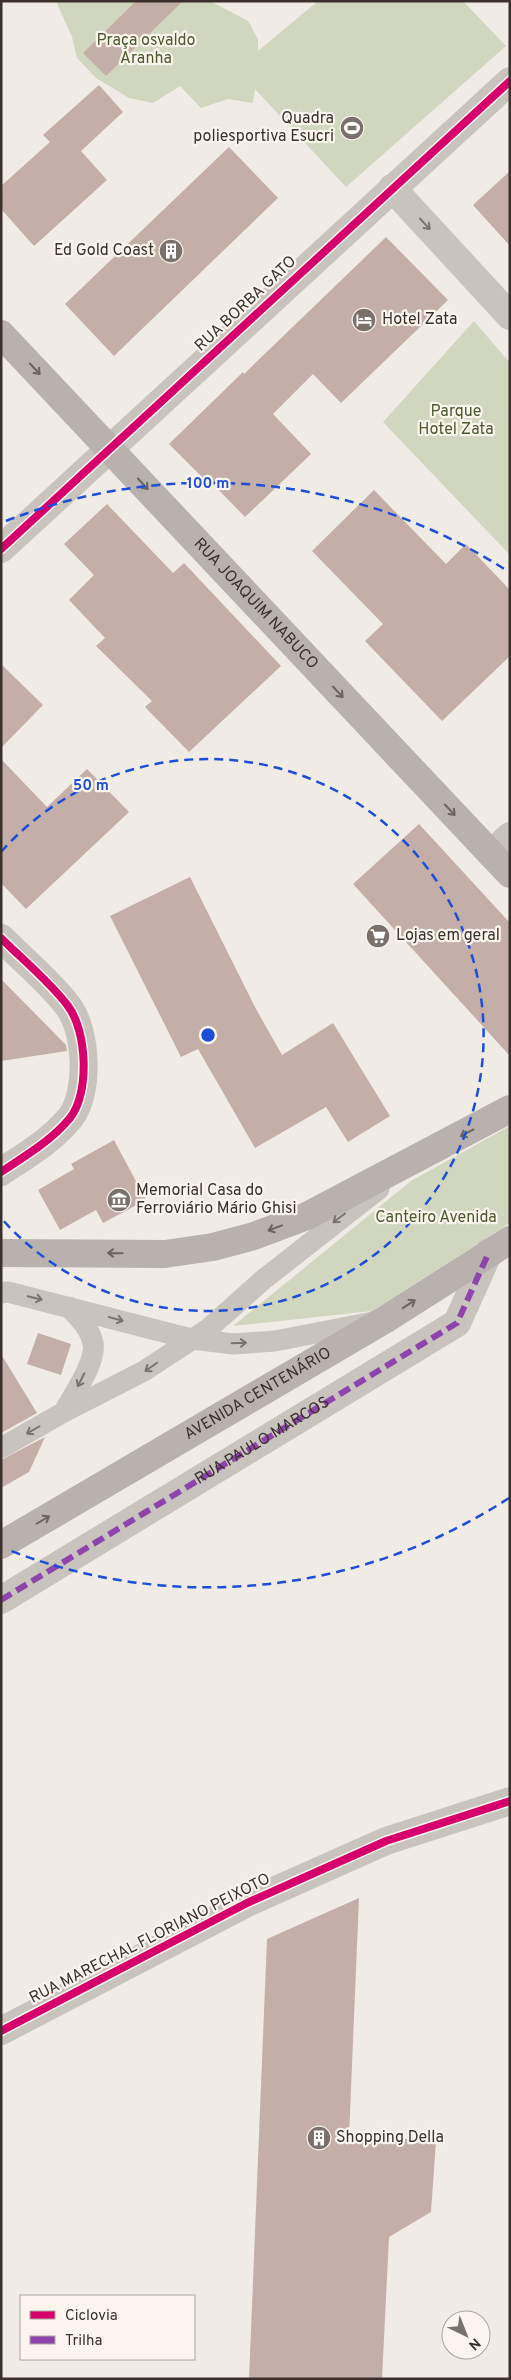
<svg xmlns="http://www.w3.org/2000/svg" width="511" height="2380" font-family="Overpass,sans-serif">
<rect width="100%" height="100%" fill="#f0ebe5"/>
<path fill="#d1d6bf" d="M56,1H210L248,21L258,39V51L318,1H463L506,46L346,187L255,89L253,103L228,99L201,108L180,86L153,103L129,98L96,78L77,58L72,37Z
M474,321L510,363V555L383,422Z
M510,1126V1223L372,1311L233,1326L411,1181Z"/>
<path fill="#c3afa7" d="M136,1H183L106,76L83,53Z
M99,85L123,112L81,151L107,180L34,246L1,209V186L50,142L43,135Z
M229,147L278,198L114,356L65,304Z
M510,171V246L473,205Z
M386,237L448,300L341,403L313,374L273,414L311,454L245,517L208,479L206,481L169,444L243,372L244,374Z
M374,490L446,564L466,544L510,590V656L442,721L365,641L383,624L312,551Z
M107,504L173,573L184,563L281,666L189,752L145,707L152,701L96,646L105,638L69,600L94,575L64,544Z
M1,664L43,705L1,748Z
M1,759L47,807L87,769L129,812L26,909L1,883Z
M419,824L510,923V1056L353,884Z
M190,877L256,1009L282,1055L333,1023L390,1116L348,1142L326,1107L255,1148L198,1049L181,1057L110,916Z
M1,979L66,1045L67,1051L1,1061Z
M114,1140L146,1200L103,1223L96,1210L60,1230L38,1190L74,1169L71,1164Z
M38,1333L71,1344L61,1375L27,1364Z
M1,1354L37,1413L1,1433Z
M45,1437L29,1472L1,1488V1460Z
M359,1898L349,2137L408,2139V2143L436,2141L431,2212L389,2237L382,2379H249L267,1939Z"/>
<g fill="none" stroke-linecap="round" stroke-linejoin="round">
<path stroke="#c9c3be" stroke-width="21" d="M1,1293L8,1292L191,1339L234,1344L275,1341L373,1322
M64,1412C73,1395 97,1361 93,1343C90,1328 78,1317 69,1307
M1,1448L64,1412L144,1371L208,1329L264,1279L379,1189"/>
<path stroke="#c9c3be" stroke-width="28" id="s1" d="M1,1600L457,1323L489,1252"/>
<path stroke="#c9c3be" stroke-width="28" d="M392,188L510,316
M491,854L510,836
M1,2031L247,1903L386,1841L510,1801"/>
<path stroke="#c9c3be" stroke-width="28" d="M1,549L510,81
M1,938C22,959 51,983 68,1006C87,1031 90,1093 70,1118C51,1141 25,1156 1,1172"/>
<g stroke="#b8b1ad" stroke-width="28">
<path id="s2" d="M1,334L510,874"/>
<path d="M1,1253L165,1254L213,1247L254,1236L307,1216L510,1109"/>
<path id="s3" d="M1,1545L386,1319L510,1240"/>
</g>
<path stroke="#8e44ad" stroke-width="6" stroke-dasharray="12 6" stroke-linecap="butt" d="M1,1600L457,1323L489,1252"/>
<g stroke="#fbf5ee" stroke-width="11">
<path id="cycleway" d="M1,549L510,81
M1,938C22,959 51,983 68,1006C87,1031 90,1093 70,1118C51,1141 25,1156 1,1172
M1,2031L247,1903L386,1841L510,1801"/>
</g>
<use href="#cycleway" stroke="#d6006c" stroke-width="8"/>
</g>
<defs><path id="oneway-shaft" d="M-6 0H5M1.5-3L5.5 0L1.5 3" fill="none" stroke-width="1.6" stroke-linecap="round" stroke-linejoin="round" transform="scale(1.25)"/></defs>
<g stroke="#7b726d">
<use href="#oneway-shaft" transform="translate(425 224) rotate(47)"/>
<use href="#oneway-shaft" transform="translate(339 1218) rotate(143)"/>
<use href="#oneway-shaft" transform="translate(35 1298) rotate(14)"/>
<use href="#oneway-shaft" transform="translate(116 1319) rotate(15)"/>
<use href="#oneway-shaft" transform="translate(239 1343) rotate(-2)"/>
<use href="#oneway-shaft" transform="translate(151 1367) rotate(145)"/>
<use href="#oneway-shaft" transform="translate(81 1380) rotate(117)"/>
<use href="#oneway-shaft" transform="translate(33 1430) rotate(150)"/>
</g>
<g stroke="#6d645f">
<use href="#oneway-shaft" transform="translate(35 369) rotate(47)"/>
<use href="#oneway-shaft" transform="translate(143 484) rotate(47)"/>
<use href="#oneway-shaft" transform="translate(338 692) rotate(47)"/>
<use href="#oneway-shaft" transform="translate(450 810) rotate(47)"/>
<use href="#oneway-shaft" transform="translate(467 1133) rotate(152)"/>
<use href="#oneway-shaft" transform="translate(275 1228) rotate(159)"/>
<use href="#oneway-shaft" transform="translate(115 1253) rotate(-179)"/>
<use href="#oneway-shaft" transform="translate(409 1304) rotate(-33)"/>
<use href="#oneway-shaft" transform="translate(43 1520) rotate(-30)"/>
</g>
<g fill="none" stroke="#1d4ed8" stroke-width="2.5" stroke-dasharray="9 6">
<path d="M1 852A276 276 0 1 1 1 1218"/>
<path d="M509 1498A552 552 0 0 1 6 1549M6 521A552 552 0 0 1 509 572"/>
</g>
<defs>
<g id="stadium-disc" transform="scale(1.25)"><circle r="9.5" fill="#7a716c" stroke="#fbf5ee"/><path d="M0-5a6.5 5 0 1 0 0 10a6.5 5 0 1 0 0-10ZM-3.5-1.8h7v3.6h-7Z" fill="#fff"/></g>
<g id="building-disc" transform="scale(1.25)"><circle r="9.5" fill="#7a716c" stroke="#fbf5ee"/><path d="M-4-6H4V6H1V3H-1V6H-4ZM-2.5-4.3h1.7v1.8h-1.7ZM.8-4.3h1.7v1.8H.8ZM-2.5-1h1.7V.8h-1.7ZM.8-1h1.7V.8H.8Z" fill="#fff"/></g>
<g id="hotel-disc" transform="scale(1.25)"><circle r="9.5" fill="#7a716c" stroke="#fbf5ee"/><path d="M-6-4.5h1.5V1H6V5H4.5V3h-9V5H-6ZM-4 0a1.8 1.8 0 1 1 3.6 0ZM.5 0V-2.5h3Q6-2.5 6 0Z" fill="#fff"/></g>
<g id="supermarket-disc" transform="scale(1.25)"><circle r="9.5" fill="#7a716c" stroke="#fbf5ee"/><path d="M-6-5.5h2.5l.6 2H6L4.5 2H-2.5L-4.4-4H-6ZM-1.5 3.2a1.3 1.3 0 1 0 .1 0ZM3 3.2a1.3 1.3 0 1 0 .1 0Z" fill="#fff"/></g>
<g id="museum-disc" transform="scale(1.25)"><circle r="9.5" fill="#7a716c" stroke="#fbf5ee"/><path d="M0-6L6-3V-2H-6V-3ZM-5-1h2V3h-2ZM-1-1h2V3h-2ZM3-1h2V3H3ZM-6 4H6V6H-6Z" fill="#fff"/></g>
</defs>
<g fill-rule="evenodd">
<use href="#stadium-disc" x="352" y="128"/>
<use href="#building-disc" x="171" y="251"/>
<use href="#hotel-disc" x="364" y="320"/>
<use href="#supermarket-disc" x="378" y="936"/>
<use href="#museum-disc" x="119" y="1200"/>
<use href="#building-disc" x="319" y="2138"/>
</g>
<g text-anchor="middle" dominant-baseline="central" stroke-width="4.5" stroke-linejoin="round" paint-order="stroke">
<g font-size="16" fill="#4a5a2e" stroke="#fbf5ee">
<text x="146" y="41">Praça osvaldo<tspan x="146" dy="18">Aranha</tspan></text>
<text x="456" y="412">Parque<tspan x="456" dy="18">Hotel Zata</tspan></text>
<text x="436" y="1218">Canteiro Avenida</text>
</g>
<g font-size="16" fill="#3b302b" stroke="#fbf5ee" text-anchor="start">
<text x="334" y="119" text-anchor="end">Quadra<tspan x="334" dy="18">poliesportiva Esucri</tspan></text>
<text x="154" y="251" text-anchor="end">Ed Gold Coast</text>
<text x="382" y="320">Hotel Zata</text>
<text x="396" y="936">Lojas em geral</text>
<text x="136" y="1191">Memorial Casa do<tspan x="136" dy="18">Ferroviário Mário Ghisi</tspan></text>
<text x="336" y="2138">Shopping Della</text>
</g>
<g font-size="16" fill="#3b302b" stroke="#fbf5ee">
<text transform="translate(246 304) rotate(-43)">RUA BORBA GATO</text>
<text stroke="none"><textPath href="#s2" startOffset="371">RUA JOAQUIM NABUCO</textPath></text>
<text stroke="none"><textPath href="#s3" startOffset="298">AVENIDA CENTENÁRIO</textPath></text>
<text stroke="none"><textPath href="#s1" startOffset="306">RUA PAULO MARCOS</textPath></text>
<text transform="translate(150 1939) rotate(-27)">RUA MARECHAL FLORIANO PEIXOTO</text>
</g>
</g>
<circle cx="208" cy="1035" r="8" fill="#1d4ed8" stroke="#fbf5ee" stroke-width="2.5"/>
<g font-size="15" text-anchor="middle" font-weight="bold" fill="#1d4ed8" stroke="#fbf5ee" stroke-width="4.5" stroke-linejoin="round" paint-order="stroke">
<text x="208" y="488">100 m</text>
<text x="91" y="790">50 m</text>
</g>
<rect width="511" height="2380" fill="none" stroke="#3b302b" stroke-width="5"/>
<rect x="20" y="2295" width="175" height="65" fill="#fbf5ee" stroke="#aea6a0"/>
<rect x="30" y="2311" width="25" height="8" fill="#d6006c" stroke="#aea6a0"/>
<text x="65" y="2320" font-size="15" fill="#3b302b">Ciclovia</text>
<rect x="30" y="2336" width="25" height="8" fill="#8e44ad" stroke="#aea6a0"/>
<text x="65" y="2345" font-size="15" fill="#3b302b">Trilha</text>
<g transform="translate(466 2335) rotate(137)"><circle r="24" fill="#fbf5ee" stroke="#aea6a0"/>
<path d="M0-4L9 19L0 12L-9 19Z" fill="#7a716c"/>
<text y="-8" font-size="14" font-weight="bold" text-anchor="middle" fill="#3b302b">N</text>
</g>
</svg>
